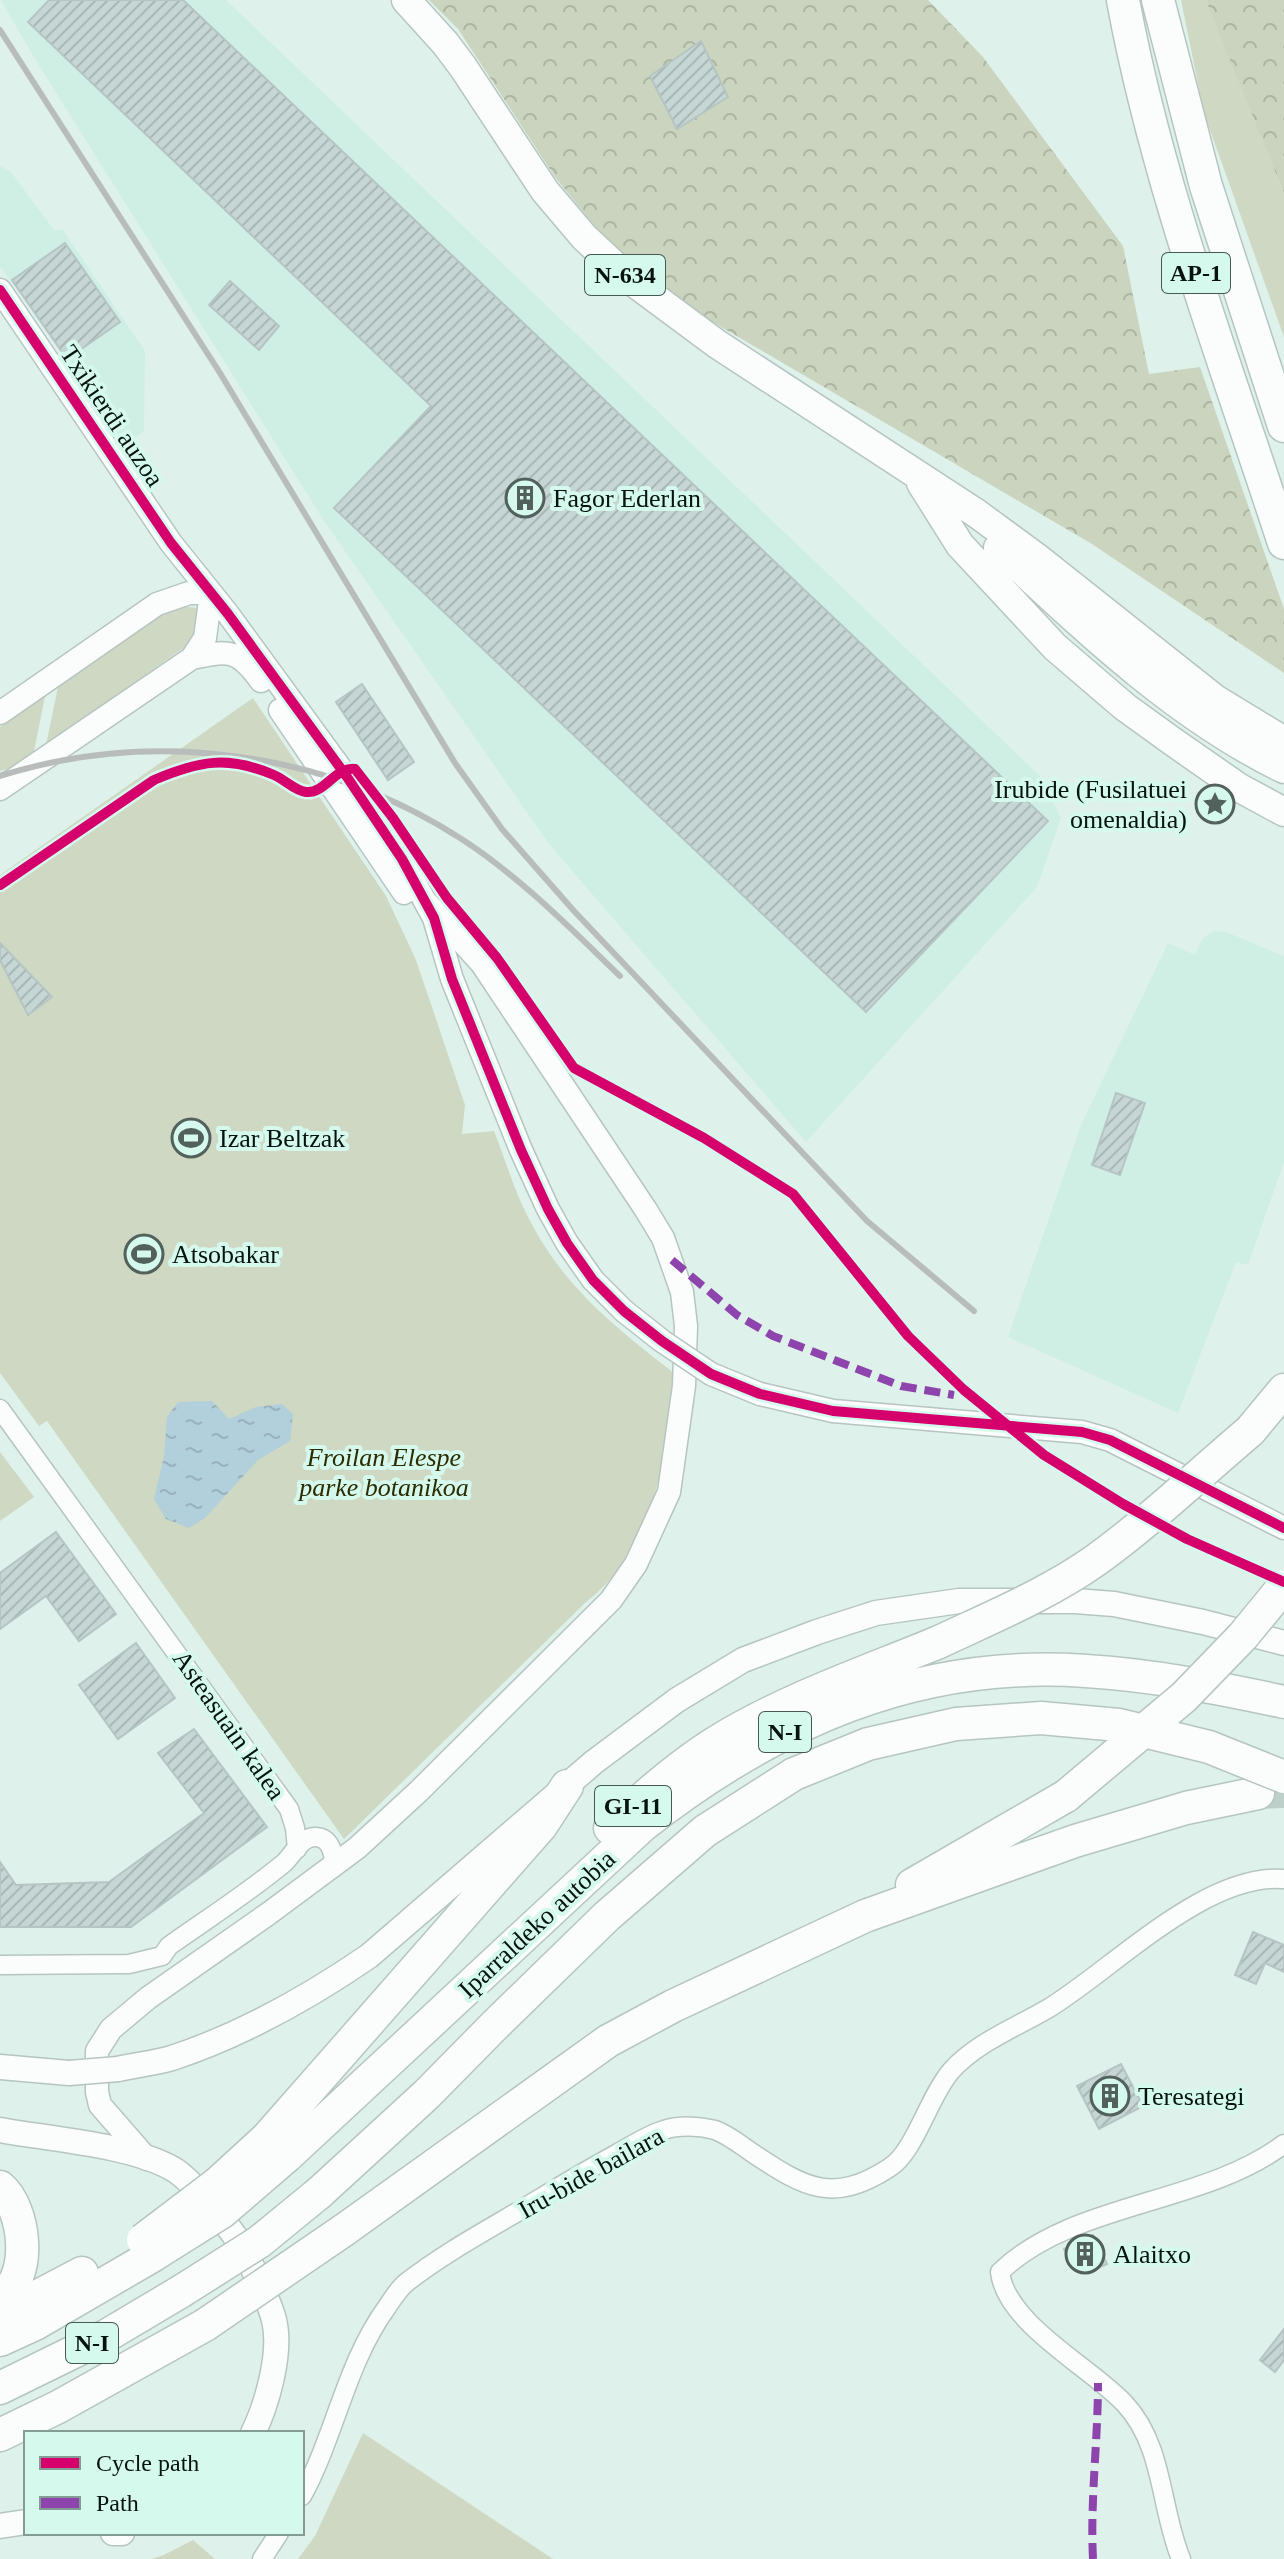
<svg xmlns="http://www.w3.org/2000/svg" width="1284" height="2559" font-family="Georgia,serif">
<defs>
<pattern id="forest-crowns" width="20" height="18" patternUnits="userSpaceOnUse" patternTransform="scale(2)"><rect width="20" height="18" fill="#cbd4be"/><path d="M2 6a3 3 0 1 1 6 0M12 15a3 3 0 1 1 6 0" fill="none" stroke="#adb5a2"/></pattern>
<pattern id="water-ripples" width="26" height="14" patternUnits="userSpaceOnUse" patternTransform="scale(2)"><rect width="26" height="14" fill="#b2cfdc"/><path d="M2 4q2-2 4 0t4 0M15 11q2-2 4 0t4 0" fill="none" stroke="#98b1bc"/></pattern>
<pattern id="building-hatch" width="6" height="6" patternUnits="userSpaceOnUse" patternTransform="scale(2)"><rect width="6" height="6" fill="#c6d6d4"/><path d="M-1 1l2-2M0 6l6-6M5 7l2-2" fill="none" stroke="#a9b7b5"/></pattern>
</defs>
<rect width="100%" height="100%" fill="#def1eb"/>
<path fill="#cfefe5" d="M1,0H226L1040,776L1061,818L1037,887L806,1142L549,844L324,521L33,56Z
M0,166L11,172L54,230H63L145,351L144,431L125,445L0,266Z
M1214,931L1226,932L1284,956V1162L1248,1265L1236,1262L1178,1413L1008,1337L1081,1125L1168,943L1195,955L1203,938Z"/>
<path fill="#ced8c2" d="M1181,0H1208L1284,193V337L1204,113Z
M179,606L197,608L196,634L189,644L46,745L58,687L170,609Z
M45,696L33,756L20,765L0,771V727Z
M253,698L386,896L416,960L465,1105L462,1134L494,1131C505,1159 514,1190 528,1217C564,1288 614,1326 675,1374C665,1459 657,1546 585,1603L344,1839L47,1421L39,1426L0,1373V875Z
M0,1452L34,1497L0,1521Z
M363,2433L553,2559H298L315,2536Z
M193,2540L215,2559H151L164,2555Z"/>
<path fill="url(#forest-crowns)" d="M429,0H928L983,57L1123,246L1149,374L1200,367L1284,609V673L1092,544L689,308L605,239L555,177L458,29Z
M1208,0H1284V193L1207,3Z"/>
<path fill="url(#water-ripples)" d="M212,1401L229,1419L256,1407L282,1404L293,1414L290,1441L258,1460L205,1518L189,1528L166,1519L154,1499L164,1456L167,1417L178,1402Z"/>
<path fill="url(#building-hatch)" stroke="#b6c5c3" stroke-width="2" d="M49,0H183L1048,821L866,1012L334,508L431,406L28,22Z
M701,41L728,97L677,129L650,76Z
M65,243L120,322L67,359L12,280Z
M230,281L279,326L259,350L209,305Z
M362,684L414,762L388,780L336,702Z
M0,943L52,997L28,1015L0,960Z
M1116,1093L1145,1103L1120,1175L1092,1165Z
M56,1532L116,1614L79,1641L46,1596L0,1629V1573Z
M136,1643L175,1698L118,1739L79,1685Z
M194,1729L267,1827L131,1927H0V1862L16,1885L109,1882L204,1813L158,1753Z
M1253,1932L1284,1945V1972L1265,1963L1256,1984L1235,1975Z
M1121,2064L1143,2106L1099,2129L1077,2086Z
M1093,2235L1107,2264L1087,2273L1080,2259L1071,2263L1064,2249Z
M1284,2329V2360L1275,2372L1260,2360Z"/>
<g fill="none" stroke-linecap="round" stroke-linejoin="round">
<path stroke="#bed0ca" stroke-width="32" stroke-dasharray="32 16" stroke-linecap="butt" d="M1258,1793L1284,1792"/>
<g stroke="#b6c5c1" stroke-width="21">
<path id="minor" d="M0,1409L289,1809L295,1828L297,1849
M0,1965L129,1964L162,1956L169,1946C207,1919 248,1893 284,1863C294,1854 301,1836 316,1837C331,1838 333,1853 335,1865
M302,2496C335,2436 346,2363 387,2307C393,2298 399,2288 407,2282C448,2250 495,2226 539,2199C565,2183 591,2168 618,2153C633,2145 647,2135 664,2130C678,2125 700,2126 715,2130C729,2135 742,2146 754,2154C805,2188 833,2204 889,2168C915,2152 928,2098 951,2071C977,2042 1017,2027 1049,2008C1114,1968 1205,1873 1284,1879
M262,2559L279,2533
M1181,2559C1160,2508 1164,2446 1125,2404C1092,2368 1006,2324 1000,2272C1072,2202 1203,2205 1284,2144"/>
</g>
<g stroke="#b6c5c1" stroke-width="25">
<path id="tertiary" d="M0,290L171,543L228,614L347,777L402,859L434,918L452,979L521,1150L548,1209L567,1243L593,1280L624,1311
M192,658L205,638L211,593
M280,710L404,893
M0,713L157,604L189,593H211
M0,789L192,658C229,650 238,649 261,681
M760,1394L833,1411L1082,1432L1110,1440L1284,1528
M147,2159L100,2105L97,2092V2051L111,2029L148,1998L268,1914L357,1848L419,1791L611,1600L636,1564L669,1492L684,1386L686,1326L682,1292L663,1238L646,1210L482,964L427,903"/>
</g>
<g stroke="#b6c5c1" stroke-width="27">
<path id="secondary" d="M0,2067L69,2073
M118,2069C136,2065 155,2063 172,2058C244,2034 308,1998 369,1956L594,1762L677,1700L743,1660L817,1632L876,1613L959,1601H1075L1114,1604L1203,1622L1284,1643
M0,2130C49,2139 132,2145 173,2169C191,2179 227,2224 239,2242C247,2254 271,2306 274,2320C282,2352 267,2405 253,2433
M0,2526L26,2522
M113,2533H122"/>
</g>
<g stroke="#b6c5c1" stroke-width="31">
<path id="trunk" d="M406,0L445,43L463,67L545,191L584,237L628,278L717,344L976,513L1036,557L1215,699L1284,741
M921,483L960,545L1055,647L1125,707L1172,741L1238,787L1284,812
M998,548C1086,630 1175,716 1284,769"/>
</g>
<g stroke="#b6c5c1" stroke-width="35">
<path id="motorway" d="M1123,0C1157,184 1226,365 1284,543
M1158,0L1206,186L1284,426
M1250,1431L1284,1390
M610,1828C643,1797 677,1767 715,1743C784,1700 864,1673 939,1642
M912,1885L1066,1796
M267,2138L541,1826L567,1786
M287,2156L642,1826C773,1723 916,1659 1086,1671C1152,1675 1219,1688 1284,1702
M0,2187C26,2209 33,2279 0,2297
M319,2193L426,2095L496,2024
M344,2230L608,2041L673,2006L865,1916L1075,1841L1186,1808L1258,1793
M0,2316L82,2273
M0,2340L35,2324L152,2256
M0,2388L106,2336L180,2292
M0,2435L58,2407L205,2325"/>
</g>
<use href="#minor" stroke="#fafdfc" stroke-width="18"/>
<use href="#tertiary" stroke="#fafdfc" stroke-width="22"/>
<use href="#secondary" stroke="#fafdfc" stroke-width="24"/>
<use href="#trunk" stroke="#fafdfc" stroke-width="28"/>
<use href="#motorway" stroke="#fafdfc" stroke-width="32"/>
<path stroke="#b8bdbb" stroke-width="6" d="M0,30L220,373L455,763L502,829L574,911L867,1221L974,1311
M0,776C153,728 324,751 460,838C518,875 570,928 620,976"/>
<g stroke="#b6c5c1" stroke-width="25" stroke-linecap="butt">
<path id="tertiary-bridge" d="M624,1311L662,1341L711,1374L760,1394"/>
</g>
<g stroke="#b6c5c1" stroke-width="27" stroke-linecap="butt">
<path id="secondary-bridge" d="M69,2073L118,2069"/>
</g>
<g stroke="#b6c5c1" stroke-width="35" stroke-linecap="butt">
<path id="motorway-bridge" d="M939,1642C992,1617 1048,1594 1096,1560C1150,1521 1199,1474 1250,1431
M1066,1796L1184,1697L1243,1636L1284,1586
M496,2024L607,1916L705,1831L794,1774L868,1744L956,1724L1041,1718L1119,1725L1209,1747L1284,1777
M143,2240L218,2183L267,2138
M152,2256L222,2212L287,2156
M180,2292L259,2242L319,2193
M205,2325L344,2230"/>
</g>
<use href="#tertiary-bridge" stroke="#fafdfc" stroke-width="22"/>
<use href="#secondary-bridge" stroke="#fafdfc" stroke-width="24"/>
<use href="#motorway-bridge" stroke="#fafdfc" stroke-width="32"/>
<path stroke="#8e44ad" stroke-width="8" stroke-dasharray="16 8" stroke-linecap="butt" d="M672,1260L737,1315L773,1336L901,1386L954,1395
M1093,2559C1090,2500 1098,2442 1098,2383"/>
<g stroke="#d6f9ee" stroke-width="15">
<path id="cycleway" d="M0,290L171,543L228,614L347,777L402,859L434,918L452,979L521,1150L548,1209L567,1243L593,1280L624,1311L662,1341L711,1374L760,1394L833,1411L1082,1432L1110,1440L1284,1528
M0,885L154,780C199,761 227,755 274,775C284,779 295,791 306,792C325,794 336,766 355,769L393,818L447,898L497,958L574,1068L704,1138L793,1194L908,1336L964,1390L1044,1455L1123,1504L1187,1539L1284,1582"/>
</g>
<use href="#cycleway" stroke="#d6006c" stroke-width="10"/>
</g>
<defs>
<g id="building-ring" transform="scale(2)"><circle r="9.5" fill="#d6f9ee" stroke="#52615c" stroke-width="1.5"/><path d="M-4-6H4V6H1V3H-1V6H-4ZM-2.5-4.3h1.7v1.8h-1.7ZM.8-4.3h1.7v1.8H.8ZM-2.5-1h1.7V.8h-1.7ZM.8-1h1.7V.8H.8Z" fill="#52615c"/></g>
<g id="sight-ring" transform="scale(2)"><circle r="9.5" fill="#d6f9ee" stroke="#52615c" stroke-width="1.5"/><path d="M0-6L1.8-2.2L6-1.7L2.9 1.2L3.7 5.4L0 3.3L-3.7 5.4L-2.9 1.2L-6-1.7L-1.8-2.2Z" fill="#52615c"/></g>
<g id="stadium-ring" transform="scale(2)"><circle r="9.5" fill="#d6f9ee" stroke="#52615c" stroke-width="1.5"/><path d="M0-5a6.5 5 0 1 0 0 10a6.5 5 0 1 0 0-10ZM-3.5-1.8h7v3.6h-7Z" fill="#52615c"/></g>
</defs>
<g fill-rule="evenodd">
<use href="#building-ring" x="525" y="498"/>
<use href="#sight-ring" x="1215" y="804"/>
<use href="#stadium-ring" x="191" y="1138"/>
<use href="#stadium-ring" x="144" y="1254"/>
<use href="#building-ring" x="1110" y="2096"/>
<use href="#building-ring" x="1085" y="2254"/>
</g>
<g text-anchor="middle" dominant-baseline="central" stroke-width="8" stroke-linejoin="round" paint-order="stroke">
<g fill="#d6f9ee" stroke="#455852" stroke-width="2">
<rect x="1162" y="253" width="68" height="40" rx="6"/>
<rect x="585" y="255" width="80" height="40" rx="6"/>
<rect x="759" y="1712" width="52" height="40" rx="6"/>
<rect x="595" y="1786" width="76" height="40" rx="6"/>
<rect x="66" y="2323" width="52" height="40" rx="6"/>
</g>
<g font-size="24" font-weight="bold" fill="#07130f">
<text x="1196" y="273">AP-1</text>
<text x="625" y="275">N-634</text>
<text x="785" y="1732">N-I</text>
<text x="633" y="1806">GI-11</text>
<text x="92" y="2343">N-I</text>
</g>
<g font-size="26" fill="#07130f" stroke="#d6f9ee">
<text transform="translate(112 416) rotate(56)">Txikierdi auzoa</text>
<text transform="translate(229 1725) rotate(55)">Asteasuain kalea</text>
<text transform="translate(537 1924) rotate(-43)">Iparraldeko autobia</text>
<text transform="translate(591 2173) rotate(-29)">Iru-bide bailara</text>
</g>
<g font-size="26" fill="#07130f" stroke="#d6f9ee" text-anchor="start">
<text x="553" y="498">Fagor Ederlan</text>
<text x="1187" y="789" text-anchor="end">Irubide (Fusilatuei<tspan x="1187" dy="30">omenaldia)</tspan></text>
<text x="219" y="1138">Izar Beltzak</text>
<text x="172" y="1254">Atsobakar</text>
<text x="1138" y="2096">Teresategi</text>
<text x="1113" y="2254">Alaitxo</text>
</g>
<g font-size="26" font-style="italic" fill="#2c2c00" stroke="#d6f9ee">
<text x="384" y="1457">Froilan Elespe<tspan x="384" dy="30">parke botanikoa</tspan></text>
</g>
</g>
<rect x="24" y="2431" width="280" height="104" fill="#d6f9ee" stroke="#839d95" stroke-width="2"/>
<rect x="40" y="2457" width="40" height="12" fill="#d6006c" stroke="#839d95" stroke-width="2"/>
<text x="96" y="2471" font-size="24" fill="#07130f">Cycle path</text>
<rect x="40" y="2497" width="40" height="12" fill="#8e44ad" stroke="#839d95" stroke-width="2"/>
<text x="96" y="2511" font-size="24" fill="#07130f">Path</text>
</svg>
